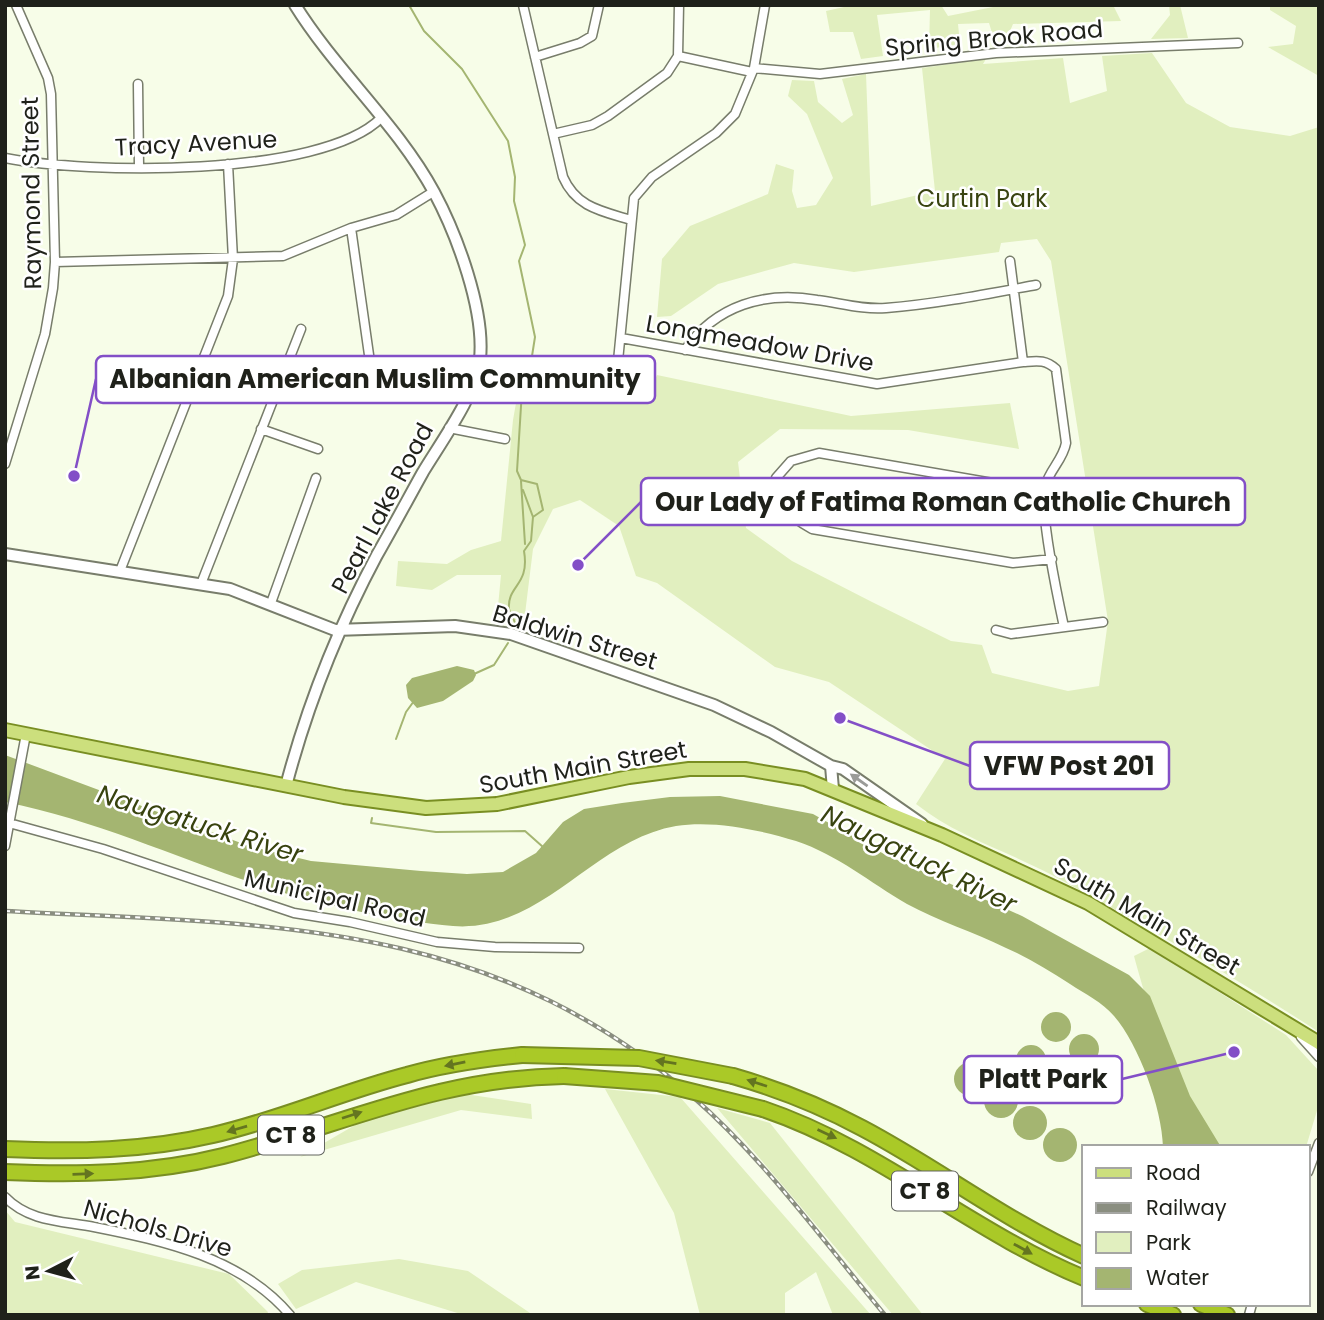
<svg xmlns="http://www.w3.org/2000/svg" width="1324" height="1320" font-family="Poppins,sans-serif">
<rect width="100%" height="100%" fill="#f7fde8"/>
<path fill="#e1efbf" d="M853,5H941L948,16L1003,5H1113L1121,21L1013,24L1008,36H993L989,23L958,24L960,44L929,49L930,10L877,15L883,56L861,59L853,32H830L826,11Z
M1169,5H1180L1188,38L1151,39L1170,15Z
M1270,5H1319V76L1268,47L1293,44L1296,26L1270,10Z
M1152,53L1186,103L1230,127L1290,136L1319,127V1032C1232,976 1143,924 1052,875C1007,851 956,836 916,804L945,759L829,682L775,667L657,583L636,576L619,526L580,500L553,509L533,549L524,622L497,617L501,575H457L432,590L396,586L398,561L447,564L471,550L501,541L513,420L521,375L602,386L646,399L657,375L851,416L1010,403L1019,449L908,430L780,429L738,462L746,528L792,561L872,602L951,641L982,645L992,673L1068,691L1099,686L1108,621L1051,261L1037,239L1001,243L999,252L854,272L794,263L718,284L671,316L657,317L662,259L690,226L768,194L776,164L794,170L792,191L797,208L816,205L833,178L807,114L788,96L792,80L814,81L818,102L842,123L853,115L842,79L866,74L871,206L935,191L922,68L986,59L983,64L1063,58L1070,103L1107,91L1102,56Z
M1150,948L1286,1035L1318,1070L1319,1104L1306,1147H1215C1176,1100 1150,1015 1134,956Z
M605,1089L680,1097L871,1315H833L816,1272L785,1293V1315H700L674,1213Z
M465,1094L531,1104L532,1119L461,1110L300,1157L362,1121Z
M717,1108L770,1123L923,1315H893Z
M5,1210L15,1222L229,1274L268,1312L267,1315H5Z
M399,1259L468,1271L533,1315H464L356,1282L296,1309L278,1284L302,1270Z"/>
<path fill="#a4b571" d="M457,666L474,670L476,675L473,681L443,701L417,708L408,698L406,685L412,678Z
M5,755L249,846L311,861L421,871L467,874L503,872L536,853L563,822L584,809L622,803L670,797L720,796L813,814L884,854L1022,916L1129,975L1150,996L1190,1096L1221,1147H1163C1162,1108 1139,1045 1114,1016C1102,1002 1085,994 1070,984C1049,971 1029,958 1006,948C974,932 938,921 907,904C869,882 838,855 796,841C760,830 714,820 676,826C593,840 542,933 453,926C397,921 328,906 274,890C183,861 100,821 5,802Z
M1041 1027a15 15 0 1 1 30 0a15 15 0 1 1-30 0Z
M1069 1049a15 15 0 1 1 30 0a15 15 0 1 1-30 0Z
M1016 1060a15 15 0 1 1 30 0a15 15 0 1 1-30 0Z
M954 1079a17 17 0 1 1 34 0a17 17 0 1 1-34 0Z
M984 1101a17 17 0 1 1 34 0a17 17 0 1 1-34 0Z
M1013 1123a17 17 0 1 1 34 0a17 17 0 1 1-34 0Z
M1043 1145a17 17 0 1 1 34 0a17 17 0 1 1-34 0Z"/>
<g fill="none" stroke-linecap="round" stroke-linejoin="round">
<path stroke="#a4b571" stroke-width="2" d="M409,5L424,31L462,69L508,141L515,177L514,201L525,245L519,261L535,337L532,356
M521,481L525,544
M523,490L533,517
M515,623C514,619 510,614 509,609C507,585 530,586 524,551L531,541L533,517L543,510L537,484L521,480L517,471L522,390L526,376
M474,674L494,665L508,643
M396,739L406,712L414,701
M372,818L371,823L436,832L525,831L543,847"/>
<g stroke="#787d6b" stroke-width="11">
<path id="street" d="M523,5L563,177C576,207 601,211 631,220
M678,56L752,72
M535,57L580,43L592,36L599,5
M754,68L820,74L996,53L1238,43
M138,84L139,166
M553,134L592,125L608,116L667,73L678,56L679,5
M5,158C86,174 321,178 381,118
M351,228L373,383
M1010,261L1023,362
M55,262L283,256L351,228L396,215L433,192
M621,338L877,384L1023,362C1037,361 1045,359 1056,369L1066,443C1063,460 1049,470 1045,487C1039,511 1058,599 1064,627
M685,350C716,305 765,291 817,300C840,303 863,310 886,308C936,304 987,294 1036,285
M480,360L591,377L602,378L618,361L634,198L652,177L716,133L735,114L754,68L765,5
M449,428L505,439
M261,429L318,449
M5,464L45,334L53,288L55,262L51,94L48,78L16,5
M1045,488L1010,486L819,453L791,461L776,478C776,505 790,517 812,529L1013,563L1052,559
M120,571L228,296L233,259L228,164
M201,584L301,329
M271,603L316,478
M996,630L1011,634L1103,622
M9,823L103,849L294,913L350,922L437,942L495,947L579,948
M5,846L26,734
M1301,1037L1319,1057
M1308,1172L1319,1143
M5,1197C29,1222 63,1221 94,1227C165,1241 242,1258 290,1315
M1249,1315L1252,1304"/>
</g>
<g stroke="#787d6b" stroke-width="14">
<path id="secondary" d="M5,554L230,589L335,630L455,626L511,634L714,705L771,732L831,766L843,769L922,824
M831,766L833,789
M286,786C307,706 338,628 377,555C393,527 408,499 423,472C441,442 477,393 480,359C485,310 457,235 434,192C397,124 336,71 295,5"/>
</g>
<g stroke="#798e22" stroke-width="16">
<path id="primary" d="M5,730L344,797L426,808L497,804L629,777L689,769H745L805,779L942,835L1088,903L1319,1043"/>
</g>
<g stroke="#798e22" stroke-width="18">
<path id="highway" d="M733,1076C778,1089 821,1106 862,1128C938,1168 1006,1221 1084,1256
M763,1109C879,1148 972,1232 1084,1278
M5,1149C75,1152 144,1151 213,1135C279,1120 341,1092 407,1075C445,1064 483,1059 522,1055
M5,1172C79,1175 151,1174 223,1156C343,1125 436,1078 564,1076
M1147,1304L1173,1315
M1201,1304L1227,1315"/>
</g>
<use href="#street" stroke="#fff" stroke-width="8"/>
<use href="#secondary" stroke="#fff" stroke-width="10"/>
<use href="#primary" stroke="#ccdf7d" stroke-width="12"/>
<use href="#highway" stroke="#aac927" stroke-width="14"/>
<g stroke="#8a8e80" stroke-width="4.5">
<path id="rail" d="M5,911C262,925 486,916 693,1097C765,1160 823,1241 885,1315"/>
</g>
<use href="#rail" stroke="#fff" stroke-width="2" stroke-dasharray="5" stroke-linecap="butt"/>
<g stroke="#798e22" stroke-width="18" stroke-linecap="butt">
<path id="highway-bridge" d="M522,1055L639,1058L733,1076
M564,1076L658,1083L763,1109"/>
</g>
<use href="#highway-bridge" stroke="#aac927" stroke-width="14"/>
</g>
<defs><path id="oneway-solid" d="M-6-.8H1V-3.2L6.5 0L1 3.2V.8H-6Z" transform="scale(1.75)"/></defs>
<use fill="#9a9b98" href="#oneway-solid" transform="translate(859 780) rotate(-145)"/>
<g fill="#647520">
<use href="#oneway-solid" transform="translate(666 1062) rotate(-171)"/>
<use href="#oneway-solid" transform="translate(455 1064) rotate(169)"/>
<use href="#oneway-solid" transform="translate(757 1083) rotate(-162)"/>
<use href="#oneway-solid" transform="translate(352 1115) rotate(-18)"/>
<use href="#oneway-solid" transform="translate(237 1129) rotate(164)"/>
<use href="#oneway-solid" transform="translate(827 1134) rotate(25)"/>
<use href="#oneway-solid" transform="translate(83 1174) rotate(-2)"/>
<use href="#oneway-solid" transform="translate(1023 1249) rotate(29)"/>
</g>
<g text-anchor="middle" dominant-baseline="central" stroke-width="5" stroke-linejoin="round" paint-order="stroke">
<g fill="#fff" stroke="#62645f" stroke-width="2">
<rect x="258" y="1115.5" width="66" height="39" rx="5"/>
<rect x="892" y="1171.5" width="66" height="39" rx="5"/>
</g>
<g font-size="23" font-weight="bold" fill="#1f211a">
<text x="291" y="1135">CT 8</text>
<text x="925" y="1191">CT 8</text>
</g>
<g font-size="24" fill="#1f211a" stroke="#fff">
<text transform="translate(994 38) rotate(-5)">Spring Brook Road</text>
<text transform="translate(196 143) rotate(-3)">Tracy Avenue</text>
<text transform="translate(31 193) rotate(-91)">Raymond Street</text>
<text transform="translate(760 343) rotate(10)">Longmeadow Drive</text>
<text transform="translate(382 508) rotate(-62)">Pearl Lake Road</text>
<text transform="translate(575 637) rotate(17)">Baldwin Street</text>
<text transform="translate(583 767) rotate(-10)">South Main Street</text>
<text transform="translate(335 898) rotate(13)">Municipal Road</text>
<text transform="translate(1147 916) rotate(30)">South Main Street</text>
<text transform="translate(158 1228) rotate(16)">Nichols Drive</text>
</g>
<g font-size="24" fill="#394411" stroke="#fff">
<text x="982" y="198">Curtin Park</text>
</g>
<g font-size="26" font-style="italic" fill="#38430f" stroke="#fff">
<text transform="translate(200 824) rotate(17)">Naugatuck River</text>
<text transform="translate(919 859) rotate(26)">Naugatuck River</text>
</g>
</g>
<path fill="none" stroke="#834fc7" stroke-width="2.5" d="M74 476L96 379M578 565L641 502M840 718L970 766M1234 1052L1122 1079"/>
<g fill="#834fc7" stroke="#fff" stroke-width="2.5">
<circle cx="74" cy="476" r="7"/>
<circle cx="578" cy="565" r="7"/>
<circle cx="840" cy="718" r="7"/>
<circle cx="1234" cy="1052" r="7"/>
</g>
<g fill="#fff" stroke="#834fc7" stroke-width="2.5">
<rect x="96" y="356" width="559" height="47" rx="7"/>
<rect x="641" y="478" width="604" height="47" rx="7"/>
<rect x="970" y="742" width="199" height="47" rx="7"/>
<rect x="964" y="1056" width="158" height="47" rx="7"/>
</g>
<g font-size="26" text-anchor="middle" font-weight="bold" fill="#1f211a">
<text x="375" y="388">Albanian American Muslim Community</text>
<text x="943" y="511">Our Lady of Fatima Roman Catholic Church</text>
<text x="1069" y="775">VFW Post 201</text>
<text x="1043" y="1088">Platt Park</text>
</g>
<rect width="1324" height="1320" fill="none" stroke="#1f211a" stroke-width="14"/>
<rect x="1082" y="1145" width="228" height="161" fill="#ffffff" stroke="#a5a6a3" stroke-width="2"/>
<rect x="1096" y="1168" width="35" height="10" fill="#ccdf7d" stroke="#a5a6a3" stroke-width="2"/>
<text x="1146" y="1180" font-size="21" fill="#1f211a">Road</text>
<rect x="1096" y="1203" width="35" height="10" fill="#8a8e80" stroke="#a5a6a3" stroke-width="2"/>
<text x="1146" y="1215" font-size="21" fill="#1f211a">Railway</text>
<rect x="1096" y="1232" width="35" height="21" fill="#e1efbf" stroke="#a5a6a3" stroke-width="2"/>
<text x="1146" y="1250" font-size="21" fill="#1f211a">Park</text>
<rect x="1096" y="1268" width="35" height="21" fill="#a4b571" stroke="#a5a6a3" stroke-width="2"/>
<text x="1146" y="1285" font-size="21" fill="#1f211a">Water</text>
<g transform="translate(49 1271) rotate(264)" stroke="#ffffff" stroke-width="5" paint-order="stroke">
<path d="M0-5L12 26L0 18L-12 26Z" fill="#1f211a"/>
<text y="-10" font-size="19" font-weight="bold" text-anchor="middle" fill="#1f211a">N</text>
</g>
</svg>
